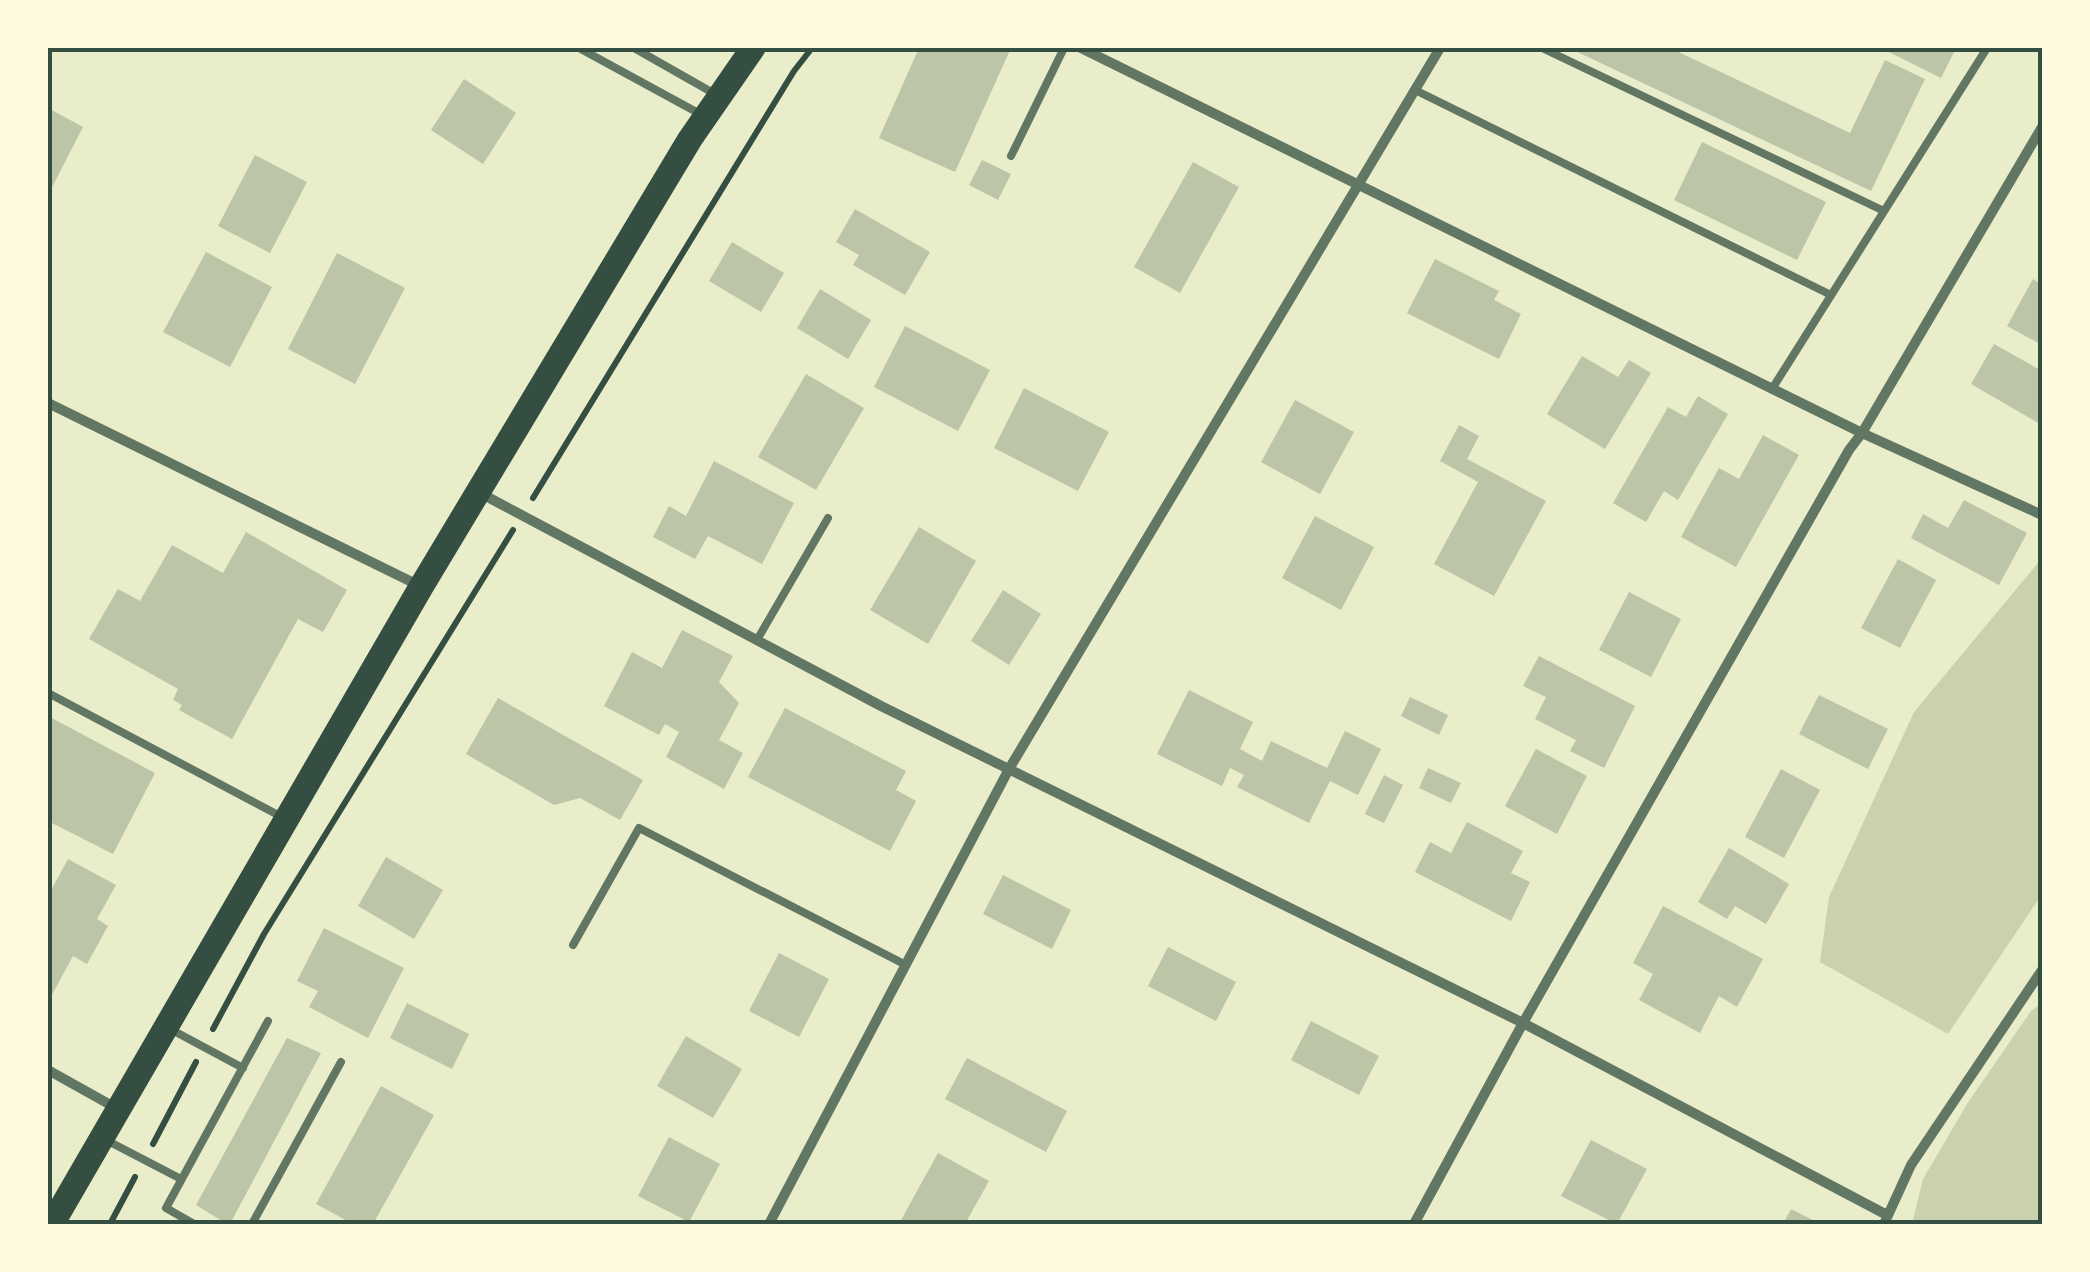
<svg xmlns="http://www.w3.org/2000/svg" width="2090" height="1272" font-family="Rubik,sans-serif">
<rect width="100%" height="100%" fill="#e9edc9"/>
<path fill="#cad2ad" d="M2042,558V894L1948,1034L1820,962L1829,897L1914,712Z
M2042,1003V1224H1912L1923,1179L1967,1104L2031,1011Z"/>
<path fill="#bcc5a7" d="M919,48H1004L1010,50L955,172L879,138Z
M1569,48H1670L1850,133L1885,60L1925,79L1871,191Z
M1887,48H1956L1941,78L1885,50Z
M464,79L516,113L483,164L431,130Z
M48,108L83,127L48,195Z
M1702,142L1826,202L1797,260L1674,200Z
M255,155L307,182L270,253L218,226Z
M982,160L1011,174L998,200L969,185Z
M1193,162L1239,187L1180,293L1134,267Z
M855,209L930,252L905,295L853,265L859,255L836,242Z
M732,242L784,273L761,312L709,281Z
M206,252L272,287L230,367L163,332Z
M337,253L405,288L355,384L288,349Z
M1435,259L1499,291L1494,300L1521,314L1499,359L1407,313Z
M2033,279L2042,285V345L2007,326Z
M820,289L871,320L848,359L797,328Z
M905,326L990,370L958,431L874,387Z
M1994,344L2042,371V425L1971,384Z
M1582,356L1618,377L1629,360L1651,373L1605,449L1547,414Z
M806,374L864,408L816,490L758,457Z
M1024,388L1109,432L1078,491L994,448Z
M1698,396L1728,414L1678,500L1664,491L1646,522L1613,503L1668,407L1686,417Z
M1295,400L1354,432L1320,494L1261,462Z
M1459,425L1479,436L1467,459L1546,501L1494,596L1434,564L1478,482L1440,461Z
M1763,435L1799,455L1736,567L1681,537L1719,468L1739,479Z
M714,461L794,503L762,564L708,536L695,559L653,537L669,506L686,516Z
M1964,500L2027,533L1999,585L1911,538L1923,514L1948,528Z
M1315,516L1374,547L1341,610L1282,578Z
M919,527L976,561L928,644L870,610Z
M246,532L347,590L323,632L298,619L232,739L179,710L182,705L173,700L178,689L89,639L118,589L140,601L172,545L223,573Z
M1898,559L1936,580L1900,648L1861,628Z
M1003,590L1041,614L1009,665L971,641Z
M1629,592L1681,619L1651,677L1599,650Z
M682,630L733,656L719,682L739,703L719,740L743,753L724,789L666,757L679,732L665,724L659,735L604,706L632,652L662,668Z
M1539,656L1635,706L1604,768L1570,751L1576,740L1535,719L1546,697L1523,686Z
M1189,690L1253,722L1240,749L1262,761L1271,741L1327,768L1345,731L1381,749L1358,795L1330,781L1309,823L1237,787L1244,775L1230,768L1222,786L1157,754Z
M1819,695L1888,729L1868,769L1799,734Z
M1410,697L1448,715L1439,735L1401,716Z
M498,698L643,780L620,820L580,798L554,805L466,754Z
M785,708L906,771L896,790L916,801L890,851L748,777Z
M48,716L155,773L113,854L48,821Z
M1536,749L1587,776L1557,834L1505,806Z
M1428,768L1461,783L1451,803L1419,788Z
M1781,769L1820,790L1784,858L1745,837Z
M1384,775L1403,785L1384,823L1365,814Z
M1467,822L1523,851L1511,873L1530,882L1511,921L1415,872L1430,842L1451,853Z
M1729,848L1789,884L1766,924L1735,906L1727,919L1698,902Z
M386,857L443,890L414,939L358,906Z
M68,859L116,885L97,919L108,926L87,964L73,956L48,1002V896Z
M1003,875L1071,910L1052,949L983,914Z
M1663,906L1763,959L1737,1007L1719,996L1700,1033L1639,1000L1653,974L1633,963Z
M324,928L404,968L368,1038L309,1007L318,991L297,981Z
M1168,947L1236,982L1216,1021L1148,986Z
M779,953L829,979L799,1037L749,1011Z
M407,1003L469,1034L452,1069L390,1038Z
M1311,1021L1379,1056L1359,1095L1291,1060Z
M686,1036L742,1069L713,1118L657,1086Z
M287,1038L321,1053L230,1224H227L196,1205Z
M967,1058L1067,1111L1046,1152L945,1099Z
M381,1086L434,1115L373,1224H353L316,1204Z
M669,1137L720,1164L689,1222L638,1196Z
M1591,1140L1647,1169L1617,1224L1561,1196Z
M938,1153L989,1181L965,1224H910L901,1220Z
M1791,1209L1821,1224H1783Z"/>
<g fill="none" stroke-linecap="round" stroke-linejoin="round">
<path stroke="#344e41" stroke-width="6" d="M533,498L794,71L812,48
M213,1029L264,934L513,530
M153,1144L196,1062
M110,1224L135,1177"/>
<path stroke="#617663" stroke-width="8" d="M579,48L702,115
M634,48L715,94
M1542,48L1884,211
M1415,90L1831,295
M1011,156L1064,48
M1772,389L1987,48
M757,640L828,518
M48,693L282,817
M573,945L639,828L906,965
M172,1030L243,1068
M106,1140L181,1179
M194,1224L166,1208L268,1021
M252,1224L341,1062"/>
<path stroke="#617663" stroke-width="10" d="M1081,48L1862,433L2042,515
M48,403L420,586
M480,493L881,706L1523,1023L1887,1215
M48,1070L116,1108
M769,1224L1009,769L1440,48
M1414,1224L1523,1023L1849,450L1862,433L2042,127
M1884,1224L1911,1165L2042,970"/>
<path stroke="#344e41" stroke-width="25" d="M52,1224L421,587L690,139L753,48"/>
</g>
<rect width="2090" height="1272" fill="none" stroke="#fefae0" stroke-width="100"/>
<rect x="50" y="50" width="1990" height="1172" fill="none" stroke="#344e41" stroke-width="4"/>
</svg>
